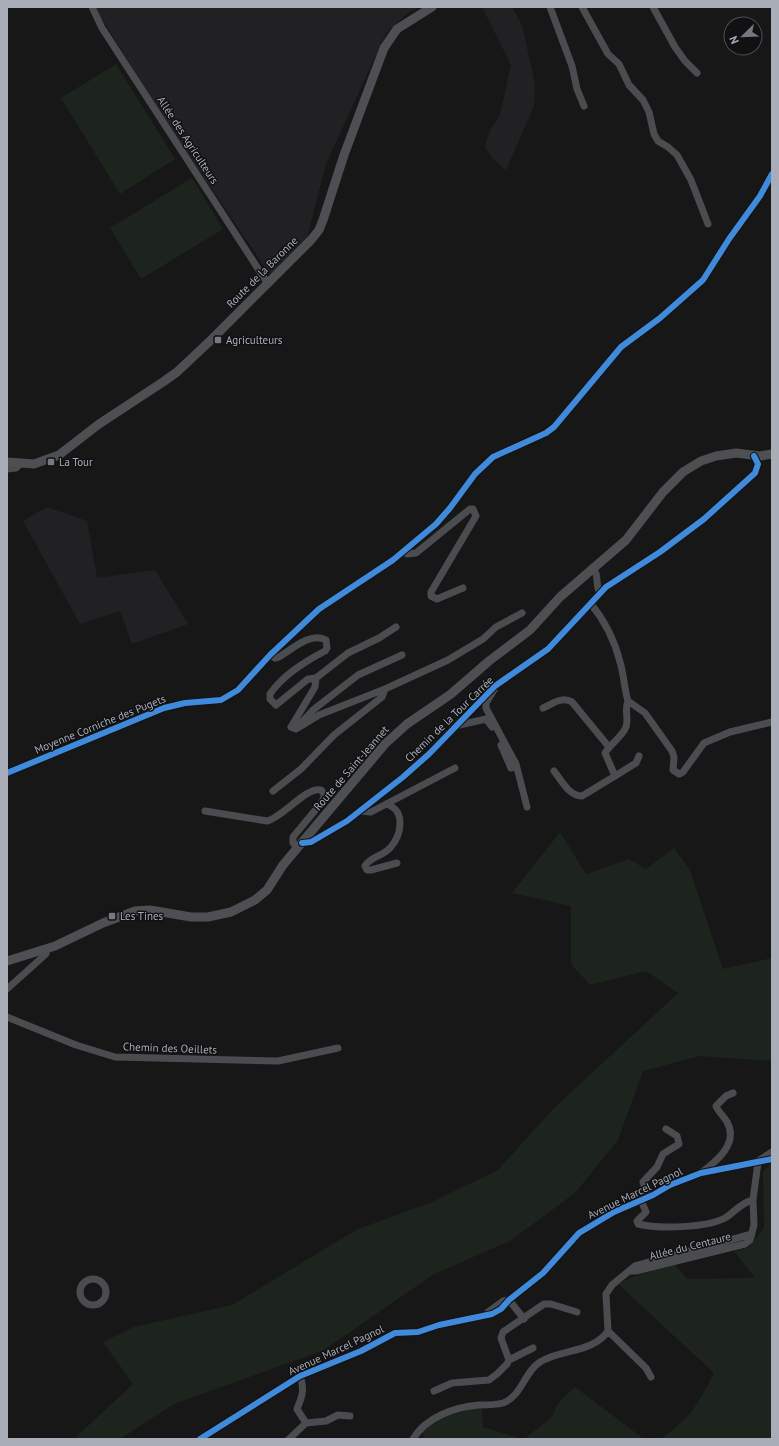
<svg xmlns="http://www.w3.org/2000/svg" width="779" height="1446" font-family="'PT Sans',sans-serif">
<rect width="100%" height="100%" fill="#171717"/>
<path fill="#212123" d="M95,7H420L407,14L386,33L326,164L307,238L270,275L153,102Z
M482,7H512L522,25L535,84L534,106L506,170L493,159L485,147L489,132L500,115L511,65Z
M47,507L87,521L97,578L155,570L188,624L132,644L120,611L80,624L23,521Z"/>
<path fill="#1d241e" d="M116,64L175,159L120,194L61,98Z
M192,178L223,229L141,279L110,228Z
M560,832L586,874L629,859L646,869L674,848L690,870L723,969L772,958V1061L700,1056L643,1071L618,1140L575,1193L510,1241L434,1274L324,1350L174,1404L120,1439H74L133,1384L103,1342L134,1327L232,1305L356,1230L432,1202L498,1170L553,1109L678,993L646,971L590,985L571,964V906L512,893Z
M772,1162V1439H660C691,1418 697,1406 714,1373L618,1284L630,1278L674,1264L687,1279L755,1278L734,1251L748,1248L764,1228L763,1172Z
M575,1387L644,1439H524L551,1418L559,1402Z
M482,1408L483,1427L522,1439H425L422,1432C439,1417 460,1411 482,1408Z"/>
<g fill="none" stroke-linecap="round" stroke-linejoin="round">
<path stroke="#4b4c50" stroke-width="7" d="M92,7L102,28L268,284
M550,7L572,66L577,89L584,106
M582,7L608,54L619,64L629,85L643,100L649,112L654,134L658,141L668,147L677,155L691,180L708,224
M653,7L675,47L685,61L697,73
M7,469L16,468L20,464
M404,551L407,554L416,553L470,509H473L476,516L431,592V596L437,599L463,588
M594,569C599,576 595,585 600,593
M591,604C604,620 615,642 620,662C624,675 624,688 628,701L645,713L672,751L674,757L673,770L679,774L683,772L704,743L730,732L772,722
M270,655L275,658L279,657C291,650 311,631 326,640L327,648L325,651C304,662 283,675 270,694V699L276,705L308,679L316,678L315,687L291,727L296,729L319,715L385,689L448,660L483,639L496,627L522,613
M316,678L348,653L379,638L396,627
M494,690L486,703V708L516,764L527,807
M543,708C552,704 562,696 572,702L609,747
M301,723L313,710L358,675L402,655
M455,726L486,719L492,727
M501,745L511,768
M554,771C561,780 569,796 582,796L615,776L605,753C611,743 622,737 626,727C629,718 624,710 628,701
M7,773L164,708L185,703L221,700L238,690L270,655L319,609L393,560L436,524L450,508L475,474L493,457L546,433L554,427L621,347L660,318L703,280L729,239L760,196L772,174
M615,776L636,763L639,756
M273,791L301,769L334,735L382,697L385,689
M386,804C407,810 401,836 390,848C383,856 370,857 365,866L367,870H371L397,863
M205,811L267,821C283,817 307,786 321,790L325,795L322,802L293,837V843L298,848
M360,811L371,812L455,768
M302,843L311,842L347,821L403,777L429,754L495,686L548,649L606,587L660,552L704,519L755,473L758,464L754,456
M7,989L46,954L47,948
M7,1017L76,1045L115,1057L278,1061L338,1048
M758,1161L772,1152
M702,1172C717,1161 739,1143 727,1122C724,1116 718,1112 716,1106L726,1096L733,1093
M648,1197L643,1182L657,1167L663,1154L679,1144L677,1136L666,1129
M641,1200L646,1212L637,1221L638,1224C657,1229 707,1228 725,1218C735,1212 740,1203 753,1200
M629,1271H636L745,1244L750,1240L754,1225L753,1200L758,1162
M80 1292a13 13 0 1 1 26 0a13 13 0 1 1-26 0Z
M509,1300L524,1319
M488,1312L503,1301L508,1300
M608,1331L646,1368L651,1377
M509,1360L533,1348
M434,1391L452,1383L489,1380L497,1374L507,1364L509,1360L501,1338L503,1332L544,1304H551L577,1312
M306,1423L326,1421L338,1415L350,1416
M200,1439L300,1376L361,1351L395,1333L418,1332L439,1325L492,1314L501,1309L509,1300L543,1273L579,1233L614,1212L653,1195L670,1185L701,1173L772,1159
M289,1439L306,1423L297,1409C302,1397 305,1389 300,1376
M413,1439C426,1417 455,1407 479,1405C487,1405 496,1405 503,1403C522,1396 524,1372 540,1362C561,1349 593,1353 608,1331L606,1294L612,1285L635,1266L752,1234"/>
<path stroke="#4d4f52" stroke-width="9" d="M7,462L34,464L59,455L99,424L163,382L177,372L210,341L311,240L319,230L323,220L344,155L384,48L397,29L432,7
M7,961L55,946L103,923L135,911L150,910L191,917H208L231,912L255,900L267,890L283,865L385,744L407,724L451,694L489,661L530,630L560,597L626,540L663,492L683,472L701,461L716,456L736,453L760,456L772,454"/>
<g stroke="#111113" stroke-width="8">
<path id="cycleway" d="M7,773L164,708L185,703L221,700L238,690L270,655L319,609L393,560L436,524L450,508L475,474L493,457L546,433L554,427L621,347L660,318L703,280L729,239L760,196L772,174
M302,843L311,842L347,821L403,777L429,754L495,686L548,649L606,587L660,552L704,519L755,473L758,464L754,456
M200,1439L300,1376L361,1351L395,1333L418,1332L439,1325L492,1314L501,1309L509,1300L543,1273L579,1233L614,1212L653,1195L670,1185L701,1173L772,1159"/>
</g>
<use href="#cycleway" stroke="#408adc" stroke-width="6"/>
</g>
<g fill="#757880" stroke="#111113" stroke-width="1.5">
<rect x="214" y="336" width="8" height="8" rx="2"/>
<rect x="47" y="458" width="8" height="8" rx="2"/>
<rect x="108" y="912" width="8" height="8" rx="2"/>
</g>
<g text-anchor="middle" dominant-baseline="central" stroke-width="3" stroke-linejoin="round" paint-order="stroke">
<g font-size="11" fill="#a8adb8" stroke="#111113">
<text transform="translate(188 140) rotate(57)">Allée des Agriculteurs</text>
<text transform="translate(262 272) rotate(-45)">Route de la Baronne</text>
<text transform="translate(449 719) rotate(-44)">Chemin de la Tour Carrée</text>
<text transform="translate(100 724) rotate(-22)">Moyenne Corniche des Pugets</text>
<text transform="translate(351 768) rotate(-49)">Route de Saint-Jeannet</text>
<text transform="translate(170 1048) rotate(2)">Chemin des Oeillets</text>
<text transform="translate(635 1193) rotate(-26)">Avenue Marcel Pagnol</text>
<text transform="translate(690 1246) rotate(-14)">Allée du Centaure</text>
<text transform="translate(336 1350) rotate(-25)">Avenue Marcel Pagnol</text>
</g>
<g font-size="11" fill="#a8adb8" stroke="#111113" text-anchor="start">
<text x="226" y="340">Agriculteurs</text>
<text x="59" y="462">La Tour</text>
<text x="120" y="916">Les Tines</text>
</g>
</g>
<rect width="779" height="1446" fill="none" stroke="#a8adb8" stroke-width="16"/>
<g transform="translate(743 36) rotate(247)"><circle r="19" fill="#111113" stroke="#4d4f55"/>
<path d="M0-3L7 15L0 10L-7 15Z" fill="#757880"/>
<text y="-6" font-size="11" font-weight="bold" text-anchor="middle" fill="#a8adb8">N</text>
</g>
</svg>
